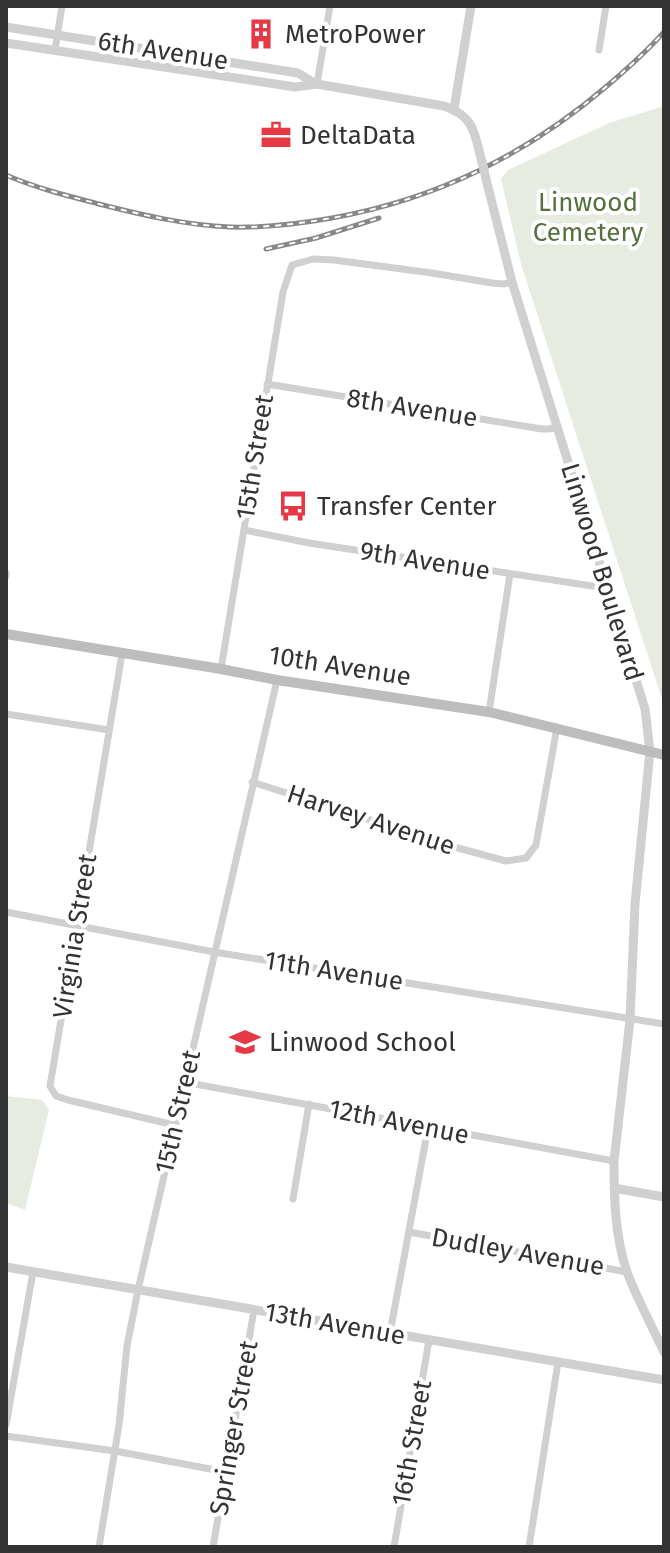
<svg xmlns="http://www.w3.org/2000/svg" width="670" height="1553" font-family="'Fira Sans',sans-serif">
<rect width="100%" height="100%" fill="#fff"/>
<path fill="#e6ecdf" d="M664,106V702H663L521,264L501,179L508,170L609,123Z
M6,1096L42,1100L49,1110L25,1210L6,1203Z"/>
<g fill="none" stroke-linecap="round" stroke-linejoin="round">
<path stroke="#d0d0d0" stroke-width="7" d="M55,50L62,6
M599,50L606,6
M317,84L330,6
M267,384L542,429H549L557,427
M244,530L309,543L599,587L606,584
M6,576V573
M122,654L50,1086L56,1096L68,1100L174,1125
M221,669L283,292L292,265L313,259L334,260L432,273L492,283L504,284L512,282
M489,712L510,574
M6,714L109,730
M252,782L458,848L506,861L526,858L536,845L557,727
M6,912L214,952L664,1024
M184,1082L614,1161
M293,1199L309,1104
M409,1232L627,1272
M390,1333L428,1128
M6,1425L33,1272
M6,1436L115,1451L226,1472
M99,1547L119,1425L127,1346L138,1290L277,680
M213,1547L254,1310
M394,1547L429,1340
M529,1547L558,1362"/>
<path stroke="#d0d0d0" stroke-width="9" d="M6,27L298,73L316,84
M6,43L295,87L317,84L444,106C476,117 474,134 482,162
M454,109L471,6
M486,179L512,282L645,709L650,751L635,904L630,1020L614,1161C614,1198 615,1237 627,1272C637,1299 652,1326 664,1352
M614,1188L664,1197
M6,1267L664,1380"/>
<path stroke="#bdbdbd" stroke-width="10" d="M6,634L221,669L277,680L489,712L664,755"/>
<g stroke="#888" stroke-width="5">
<path id="rail" d="M6,175C36,188 68,196 99,204C142,215 185,225 230,227C264,228 298,224 332,218C437,199 526,155 607,86C627,69 646,52 664,32
M266,249L316,238L379,218"/>
</g>
<use href="#rail" stroke="#fff" stroke-width="2" stroke-dasharray="6" stroke-linecap="butt"/>
<path stroke="#d0d0d0" stroke-width="9" d="M482,162L486,179"/>
</g>
<defs>
<g id="building-bare" transform="scale(2.4)"><path d="M-4-6H4V6H1V3H-1V6H-4ZM-2.5-4.3h1.7v1.8h-1.7ZM.8-4.3h1.7v1.8H.8ZM-2.5-1h1.7V.8h-1.7ZM.8-1h1.7V.8H.8Z" fill="#e63946" stroke="#fff" stroke-width="2.5" paint-order="stroke"/></g>
<g id="office-bare" transform="scale(2.4)"><path d="M-6-3h4V-5.5h4V-3h4V5H-6ZM-1-4.5V-3h2v-1.5ZM-6 0V1H6V0Z" fill="#e63946" stroke="#fff" stroke-width="2.5" paint-order="stroke"/></g>
<g id="bus-bare" transform="scale(2.4)"><path d="M-5-6H5V4H4V6H2V4H-2V6H-4V4H-5ZM-3.5-4V0h7V-4ZM-3.5 1.2v1.5H-2V1.2ZM2 1.2v1.5H3.5V1.2Z" fill="#e63946" stroke="#fff" stroke-width="2.5" paint-order="stroke"/></g>
<g id="school-bare" transform="scale(2.4)"><path d="M0-5L7-2L0 1L-7-2ZM-4 1L0 2.5L4 1V4Q0 6-4 4Z" fill="#e63946" stroke="#fff" stroke-width="2.5" paint-order="stroke"/></g>
</defs>
<g fill-rule="evenodd">
<use href="#building-bare" x="261" y="34"/>
<use href="#office-bare" x="276" y="135"/>
<use href="#bus-bare" x="293" y="506"/>
<use href="#school-bare" x="245" y="1042"/>
</g>
<g text-anchor="middle" dominant-baseline="central" stroke-width="8" stroke-linejoin="round" paint-order="stroke">
<g font-size="26" fill="#333" stroke="#fff" text-anchor="start">
<text x="285" y="34">MetroPower</text>
<text x="300" y="135">DeltaData</text>
<text x="317" y="506">Transfer Center</text>
<text x="269" y="1042">Linwood School</text>
</g>
<g font-size="26" fill="#333" stroke="#fff">
<text transform="translate(163 51) rotate(9)">6th Avenue</text>
<text transform="translate(412 408) rotate(9)">8th Avenue</text>
<text transform="translate(255 457) rotate(-81)">15th Street</text>
<text transform="translate(425 561) rotate(9)">9th Avenue</text>
<text transform="translate(602 572) rotate(73)">Linwood Boulevard</text>
<text transform="translate(340 666) rotate(9)">10th Avenue</text>
<text transform="translate(371 820) rotate(18)">Harvey Avenue</text>
<text transform="translate(75 936) rotate(-81)">Virginia Street</text>
<text transform="translate(334 971) rotate(9)">11th Avenue</text>
<text transform="translate(178 1112) rotate(-77)">15th Street</text>
<text transform="translate(399 1122) rotate(11)">12th Avenue</text>
<text transform="translate(518 1252) rotate(10)">Dudley Avenue</text>
<text transform="translate(335 1324) rotate(10)">13th Avenue</text>
<text transform="translate(234 1428) rotate(-80)">Springer Street</text>
<text transform="translate(412 1443) rotate(-80)">16th Street</text>
</g>
<g font-size="26" fill="#56703f" stroke="#fff">
<text x="588" y="202">Linwood<tspan x="588" dy="30">Cemetery</tspan></text>
</g>
</g>
<rect width="670" height="1553" fill="none" stroke="#333333" stroke-width="16"/>
</svg>
